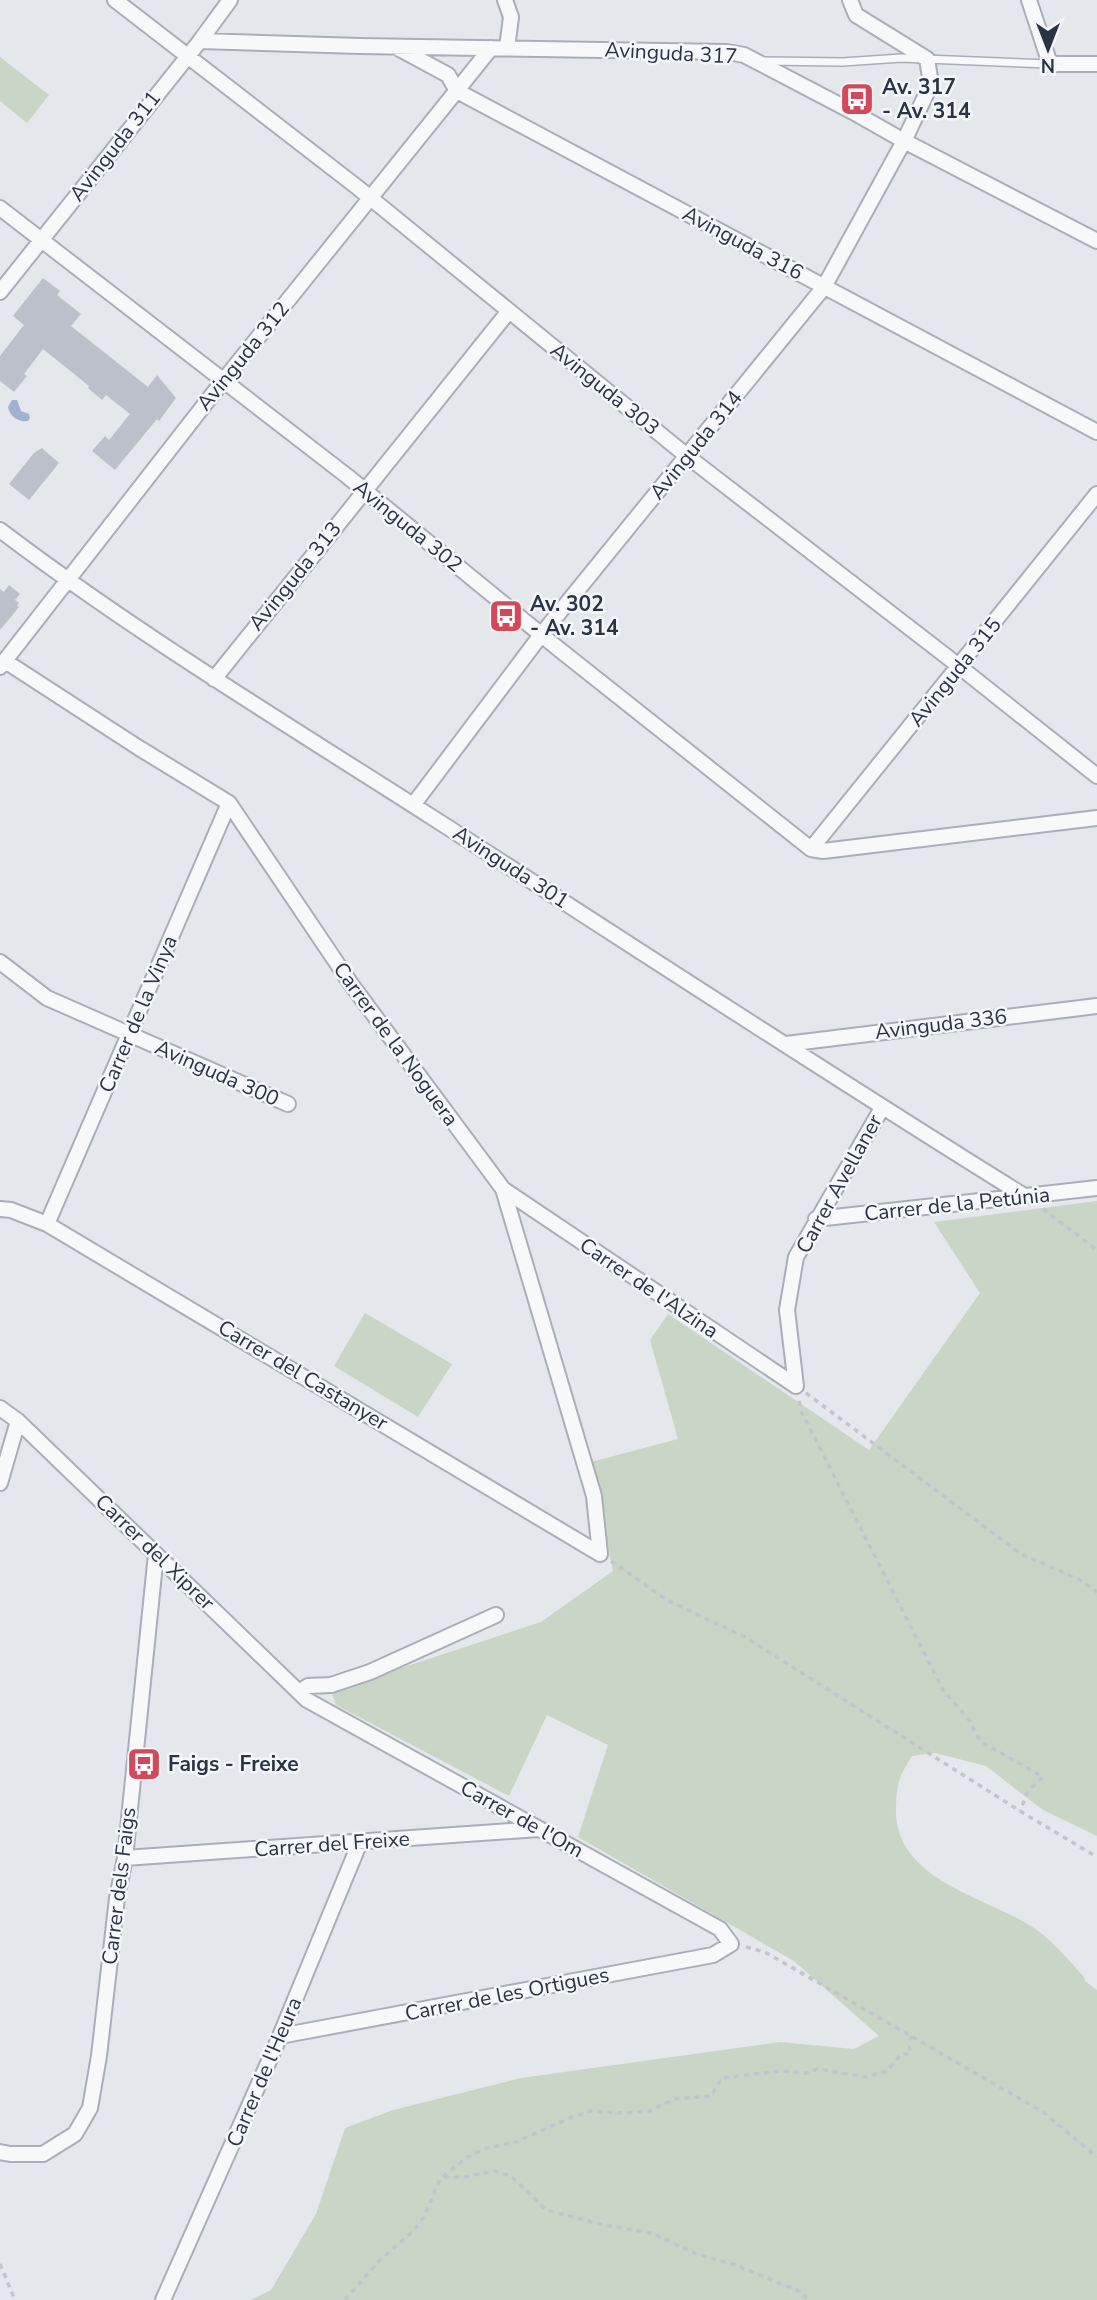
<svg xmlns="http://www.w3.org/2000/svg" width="1097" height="2300" font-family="'Nunito Sans',sans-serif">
<rect width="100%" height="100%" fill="#e4e7ec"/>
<path fill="#c9d6c5" d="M0,57L49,95L27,123L0,101Z
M1097,1201V1836L1043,1810L986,1766L935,1753L912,1756C899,1777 897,1782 896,1806C893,1877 976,1894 1026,1923C1049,1936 1066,1957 1084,1977L1085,1981L1097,1990V2300H251L271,2290L316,2214L345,2128L393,2110L521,2078L780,2042L854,2049L879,2036L794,1961L578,1837L608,1745L547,1715L509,1796L336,1705L331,1691L541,1622L613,1571L591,1462L678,1439L650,1340L668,1314L869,1450L980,1293L934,1222Z
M365,1313L452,1364L418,1417L334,1366Z"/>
<path fill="#9fb4cc" d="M12,400H17L21,411L29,414L30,418L28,421C18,422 10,417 8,407Z"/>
<path fill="#bbc0ca" d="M43,278L60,291L57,295L81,314L71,326L148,387L157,375L176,398L159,421L157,419L115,470L92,451L105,436L109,440L130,414L106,395L102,400L88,388L89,386L43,349L24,374L27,376L14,392L0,381V356L24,325L13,316Z
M42,448L59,463L29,500L9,484L34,453Z
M9,585L20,594L15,600L19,603L17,606L19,607L0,630V589L4,592Z"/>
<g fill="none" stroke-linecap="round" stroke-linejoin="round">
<g stroke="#a9aeb7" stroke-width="10">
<path id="lane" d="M764,61L843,62L901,58L1049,64"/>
</g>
<g stroke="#a9aeb7" stroke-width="18">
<path id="street" d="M115,0L357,187L687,456L946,656L1097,776
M505,0L511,17L507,48
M1029,0L1050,64H1097
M200,41L360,46L727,52L744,55L853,112L904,141L1097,241
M398,48L448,75L457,91L1097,432
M0,208L347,476L560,650L811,849L823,851L1097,818
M0,292L200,41L230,0
M0,530C141,637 292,727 441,823C636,948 829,1075 1026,1197
M5,661L139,748L229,803L351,984L503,1189L594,1496L600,1554
M0,667L223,381L491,48
M214,679L509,311
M413,805L541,635L824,287L904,141L931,84L927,59L856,15L850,0
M811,849L1097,494
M0,962L47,998L288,1104
M786,1044L1097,1006
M503,1189L796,1386
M0,1209L11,1210L47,1224L600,1554
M816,1219L1097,1188
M47,1224L229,803
M796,1386L787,1310L796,1257L882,1108
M0,1408L18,1421L307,1700L720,1929L731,1944L713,1955L280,2036
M0,1483L18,1421
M299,1692L308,1686L331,1685L370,1672L496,1615
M125,1858L539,1829
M0,2152L10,2154H43L75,2134L90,2108L99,2056L117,1898L125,1858L156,1554
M163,2300L280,2036L360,1842"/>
</g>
<path stroke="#c2c5cb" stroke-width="3.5" stroke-dasharray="5 5" stroke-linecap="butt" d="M1043,1209L1097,1250
M806,1393L1021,1554L1080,1580L1097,1592
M799,1401L802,1413L943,1690L969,1720L980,1741L1043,1777L1028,1791L1020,1811
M611,1561L667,1600L745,1637L1020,1811L1097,1857
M746,1947L765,1952L1043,2112L1097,2157
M444,2177H464L494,2171L511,2176L546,2210L604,2225L651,2233L697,2254L735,2265L799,2291L808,2300
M0,2264L15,2300
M345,2300L378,2262L414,2230L424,2217L440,2179L467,2157L487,2148L516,2142L572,2117L591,2111L623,2113L650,2111L675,2099L711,2096L722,2078L779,2071L806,2073L818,2069L865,2077L887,2071L901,2054H910L909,2042L912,2036"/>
<use href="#lane" stroke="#f7f8fa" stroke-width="7"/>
<use href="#street" stroke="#f7f8fa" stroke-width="14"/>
</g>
<defs>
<g id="bus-square" transform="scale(1.75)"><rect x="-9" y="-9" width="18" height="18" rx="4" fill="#d1495b" stroke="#f4f6f9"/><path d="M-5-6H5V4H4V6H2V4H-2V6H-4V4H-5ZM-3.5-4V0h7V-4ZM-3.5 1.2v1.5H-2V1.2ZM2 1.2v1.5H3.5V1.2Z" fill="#fff"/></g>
</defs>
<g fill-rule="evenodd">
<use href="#bus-square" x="857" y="99"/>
<use href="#bus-square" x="506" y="616"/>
<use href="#bus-square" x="144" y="1764"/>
</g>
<g text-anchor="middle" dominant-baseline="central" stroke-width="5" stroke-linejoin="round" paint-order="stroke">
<g font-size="21" fill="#2b3445" stroke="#f4f6f9">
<text transform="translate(671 53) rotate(3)">Avinguda 317</text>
<text transform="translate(115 146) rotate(-52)">Avinguda 311</text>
<text transform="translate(743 243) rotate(28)">Avinguda 316</text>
<text transform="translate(243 356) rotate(-51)">Avinguda 312</text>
<text transform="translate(605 389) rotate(39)">Avinguda 303</text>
<text transform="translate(696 445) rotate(-51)">Avinguda 314</text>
<text transform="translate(408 526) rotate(39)">Avinguda 302</text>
<text transform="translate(295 576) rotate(-51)">Avinguda 313</text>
<text transform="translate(955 672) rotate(-51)">Avinguda 315</text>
<text transform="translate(511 867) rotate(33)">Avinguda 301</text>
<text transform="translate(138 1014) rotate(-67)">Carrer de la Vinya</text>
<text transform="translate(941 1024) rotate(-7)">Avinguda 336</text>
<text transform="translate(396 1044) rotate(54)">Carrer de la Noguera</text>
<text transform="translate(217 1073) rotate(24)">Avinguda 300</text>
<text transform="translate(839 1184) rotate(-61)">Carrer Avellaner</text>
<text transform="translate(957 1204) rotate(-6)">Carrer de la Petúnia</text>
<text transform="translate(649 1288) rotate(34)">Carrer de l'Alzina</text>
<text transform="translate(303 1375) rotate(31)">Carrer del Castanyer</text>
<text transform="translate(155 1552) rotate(44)">Carrer del Xiprer</text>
<text transform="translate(522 1819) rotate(29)">Carrer de l'Om</text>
<text transform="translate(332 1844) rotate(-4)">Carrer del Freixe</text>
<text transform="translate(119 1886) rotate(-83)">Carrer dels Faigs</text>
<text transform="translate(507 1994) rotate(-11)">Carrer de les Ortigues</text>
<text transform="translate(264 2072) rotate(-67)">Carrer de l'Heura</text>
</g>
<g font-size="21" font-weight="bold" fill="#2b3445" stroke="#f4f6f9" text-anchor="start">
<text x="882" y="87">Av. 317<tspan x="882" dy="24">- Av. 314</tspan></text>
<text x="530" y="604">Av. 302<tspan x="530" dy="24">- Av. 314</tspan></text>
<text x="168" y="1764">Faigs - Freixe</text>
</g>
</g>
<g transform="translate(1048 49) rotate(180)" stroke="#f4f6f9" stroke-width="5" paint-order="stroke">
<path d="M0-5L12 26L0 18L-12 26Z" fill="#2b3445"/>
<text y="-10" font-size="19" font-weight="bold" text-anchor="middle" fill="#2b3445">N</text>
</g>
</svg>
